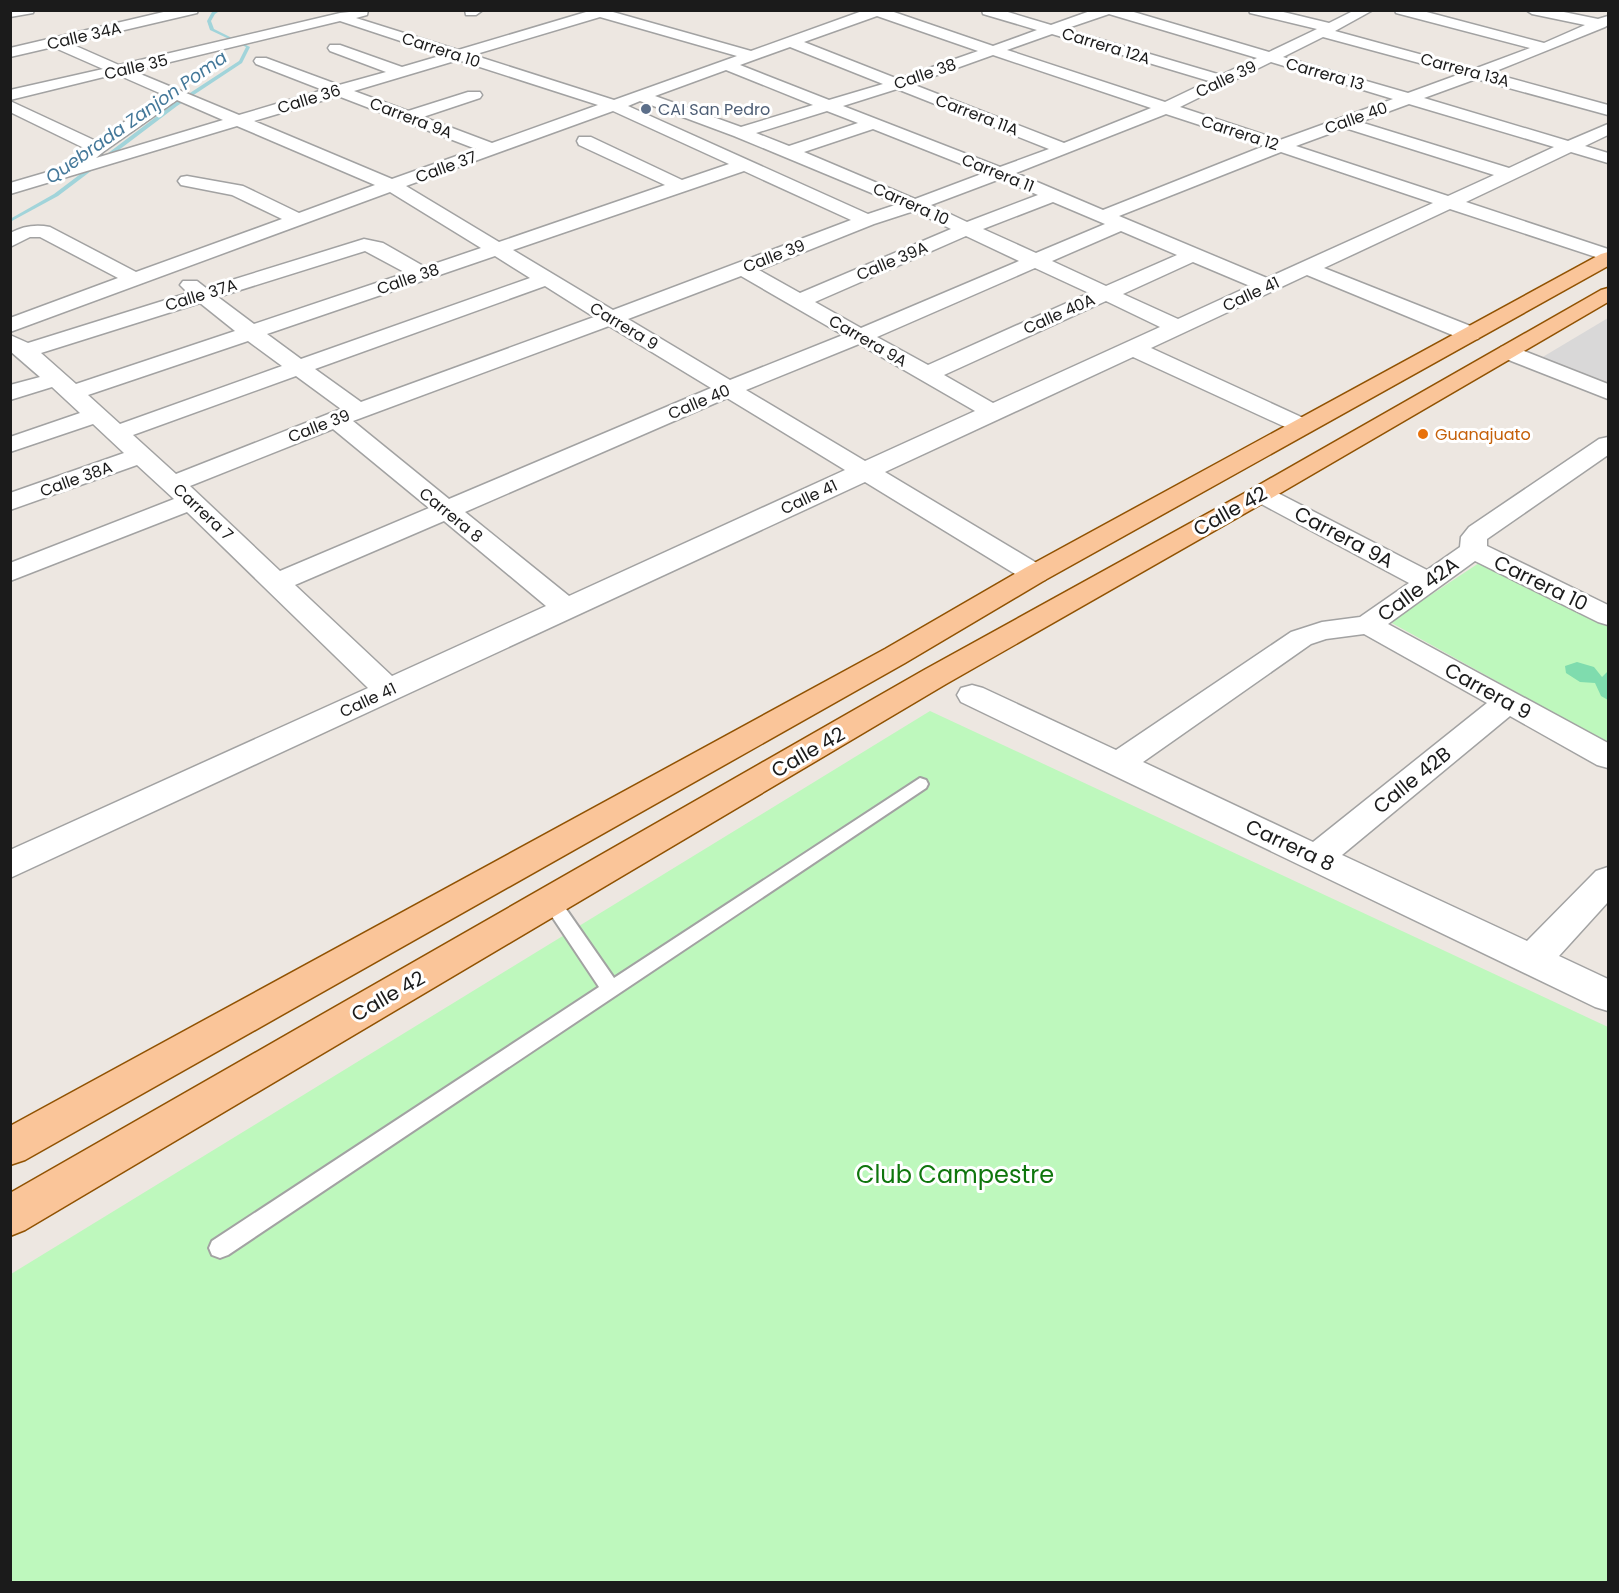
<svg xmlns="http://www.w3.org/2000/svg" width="1619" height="1593" font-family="Poppins,sans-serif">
<rect width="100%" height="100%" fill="#ede7e1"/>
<path fill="#d9d8d8" d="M1608,318V384L1541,358Z"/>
<path fill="#bef8bd" d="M1482,561L1608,624V743L1390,622Z
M930,711L1608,1027V1582H11V1274Z"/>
<path fill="#7fdcae" d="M1577,662L1594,667L1602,677L1608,671V700L1601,696L1595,683L1580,682L1566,673L1565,666Z"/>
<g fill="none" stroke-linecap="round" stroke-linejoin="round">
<path fill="#a1d4da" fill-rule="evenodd" d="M215,10H221L215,14L211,21L214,29L250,47L242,63L177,106L58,196L10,222V219L54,194L173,104L239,61L246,47L210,30L207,21L212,12Z"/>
<g stroke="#a2a2a2" stroke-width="4">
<path id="service" d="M920,778L926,780L928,784L926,788L228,1255L220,1258L212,1255L209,1248L212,1241L599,987L545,906L542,901L545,896L551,894L557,896L614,978Z"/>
</g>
<g stroke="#a2a2a2" stroke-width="3">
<path id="minor" d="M10,10H34L33,13L10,17Z
M172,10H198L197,13L69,43L119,65L340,13L368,10L367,15L356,18L458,50L586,12L585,10H614L613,12L751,51L865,10H888L993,46L1037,30L983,14L982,10H1001L1051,25L1093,10H1127L1269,52L1317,29L1250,13L1249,10H1275L1329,23L1355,10H1373L1335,31L1474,69L1530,48L1396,13L1395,10H1419L1544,43L1585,25L1532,14L1526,10H1554L1598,19L1608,16V25L1605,27L1491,73L1608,105V115L1476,79L1424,98L1568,141L1608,124V135L1585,146L1608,153V163L1571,152L1466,202L1608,249V261L1450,209L1324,268L1478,329L1481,334L1478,339L1470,340L1462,339L1307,275L1151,348L1310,421L1314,426L1310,431L1302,433L1294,431L1133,357L885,472L1045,568L1049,574L1045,580L1035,582L1025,580L865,482L10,878V850L368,688L187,512L10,581V563L174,499L137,465L10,510V493L124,453L93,424L10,452V437L80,413L52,387L10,400V385L40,377L10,351V335L28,343L188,293L180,285L183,281H197L206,288L364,239L383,243L425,267L481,248L390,192L10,332V318L118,278L40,237H30L10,247V233C23,226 36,224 50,227L136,272L282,219L232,195L181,185L178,181L181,177L187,176L243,186L299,213L375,185L237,126L10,194V183L75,164L73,161L86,149L10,112V101L96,141L164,95L116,74L10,100V90L103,69L53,47L10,57V48ZM1109,14L1257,58L1221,75L1065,29ZM877,16L978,51L898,79L804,42ZM600,17L737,56L614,100L473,55ZM340,21L443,55L402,67L340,45H330L328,48L330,51L386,72L339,85L266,58H256L254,61L256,64L323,90L239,115L133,71ZM1052,34L1209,81L1165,102L1007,50ZM1323,37L1460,74L1408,93L1283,57ZM790,47L883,84L829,100L740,65ZM993,55L1151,108L1064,143L912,84ZM458,60L598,105L492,143L423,117L480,98L482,95L480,92H468L408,111L354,91ZM1271,62L1393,99L1280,140L1180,107ZM726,70L813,105L741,127L655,96ZM897,89L1049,149L1000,167L843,106ZM338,96L476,149L392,179L254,121ZM177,100L223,120L96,158L103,152ZM640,101L734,136L898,204L868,214L628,106ZM1409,104L1554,147L1509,168L1360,122ZM613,111L729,164L682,180L591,137H579L577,141L579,145L665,185L499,242L406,186ZM827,111L858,123L789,146L756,133ZM1166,114L1264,146L1103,210L1016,173ZM1345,128L1494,175L1448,196L1296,146ZM873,129L984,173L915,199L804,152ZM1281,152L1433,203L1267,278L1119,216ZM744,171L851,220L613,310L513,250ZM1000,179L1038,195L967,222L931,205ZM1053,202L1105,224L1036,253L983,229ZM914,211L951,229L800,293L759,270L874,224ZM1121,231L1177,255L1106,286L1052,261ZM966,236L1019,261L861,328L815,302ZM365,251L406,273L254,324L218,297ZM495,256L530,278L301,359L267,334ZM1193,262L1250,286L1178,319L1123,294ZM1035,268L1089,293L928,365L877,337ZM741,276L843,335L730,380L628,319ZM545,286L594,317L361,402L315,369ZM1106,301L1160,327L993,403L944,375ZM200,303L235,331L76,384L41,353ZM609,326L711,388L449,499L353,421ZM248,341L282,366L120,424L88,395ZM859,344L975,411L865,461L746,390ZM296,376L341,409L176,474L133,435ZM727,398L845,470L569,596L465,512ZM333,429L429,508L280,571L190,486ZM444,521L546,606L392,676L295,585Z
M465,10H483L476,15H466Z
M1509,345L1608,384V399L1501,357L1498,352L1501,347Z
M1608,437V455L1487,539V546L1608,605V625L1598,622L1475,561L1388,624L1608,743V768L1597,765L1510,716L1342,855L1527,941L1596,871L1608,867V902L1559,956L1608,979V1011L1595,1007L961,702L957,695L961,688L972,685L983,688L1116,750L1291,632L1322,622L1360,617L1409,583L1252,499L1248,494L1252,489L1261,486L1270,489L1427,570L1460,547L1461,537L1469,527L1599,439ZM1364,634L1487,703L1313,842L1143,762L1311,644L1326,639Z"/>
</g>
<g stroke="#905202" stroke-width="3">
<path id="primary" d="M1608,252V266L1045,580L905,663L25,1160L10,1165V1126L885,649L1025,568L1601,254Z
M1608,288V302L1270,499L946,684L25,1230L10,1236V1193L924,670L1252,489L1601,290Z"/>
</g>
<use href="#service" fill="#fff" fill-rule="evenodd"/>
<use href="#minor" fill="#fff" fill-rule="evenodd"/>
<use href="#primary" fill="#fac599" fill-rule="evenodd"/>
</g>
<circle fill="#5c6f8a" stroke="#fff" stroke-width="2" cx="646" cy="109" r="6"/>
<circle fill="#e8710a" stroke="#fff" stroke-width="2" cx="1423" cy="434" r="6"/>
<g text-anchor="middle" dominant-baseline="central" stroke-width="6" stroke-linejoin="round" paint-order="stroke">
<g font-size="16" fill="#1b1b1b" stroke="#fff">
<text transform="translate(84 36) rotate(-13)">Calle 34A</text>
<text transform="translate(1106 46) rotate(17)">Carrera 12A</text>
<text transform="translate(441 50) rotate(18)">Carrera 10</text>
<text transform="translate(136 67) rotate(-13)">Calle 35</text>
<text transform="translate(1465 70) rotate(15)">Carrera 13A</text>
<text transform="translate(925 74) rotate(-19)">Calle 38</text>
<text transform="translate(1325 74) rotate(16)">Carrera 13</text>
<text transform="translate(1226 79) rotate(-25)">Calle 39</text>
<text transform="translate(309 99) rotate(-17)">Calle 36</text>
<text transform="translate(977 115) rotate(21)">Carrera 11A</text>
<text transform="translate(411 118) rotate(21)">Carrera 9A</text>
<text transform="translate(1356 118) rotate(-20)">Calle 40</text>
<text transform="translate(1240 133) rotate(18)">Carrera 12</text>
<text transform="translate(446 167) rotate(-20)">Calle 37</text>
<text transform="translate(998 173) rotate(22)">Carrera 11</text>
<text transform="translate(911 204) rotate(24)">Carrera 10</text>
<text transform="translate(774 256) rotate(-21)">Calle 39</text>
<text transform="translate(892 261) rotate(-23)">Calle 39A</text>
<text transform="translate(408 279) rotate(-19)">Calle 38</text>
<text transform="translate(1251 294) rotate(-25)">Calle 41</text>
<text transform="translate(201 295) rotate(-17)">Calle 37A</text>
<text transform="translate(1059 314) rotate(-24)">Calle 40A</text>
<text transform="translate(624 326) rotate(31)">Carrera 9</text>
<text transform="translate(868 341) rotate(30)">Carrera 9A</text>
<text transform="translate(699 402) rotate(-23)">Calle 40</text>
<text transform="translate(319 426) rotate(-21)">Calle 39</text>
<text transform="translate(76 479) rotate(-20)">Calle 38A</text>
<text transform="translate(809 497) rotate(-25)">Calle 41</text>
<text transform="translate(203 512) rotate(43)">Carrera 7</text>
<text transform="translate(451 515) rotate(39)">Carrera 8</text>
<text transform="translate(368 700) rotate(-25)">Calle 41</text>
</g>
<g font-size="16" fill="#4e5e75" stroke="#fff" text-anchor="start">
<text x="658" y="109">CAI San Pedro</text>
</g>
<g font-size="16" fill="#c56008" stroke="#fff" text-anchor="start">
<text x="1435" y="434">Guanajuato</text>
</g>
<g font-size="18" font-style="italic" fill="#447899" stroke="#fff">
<text transform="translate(136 117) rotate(-35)">Quebrada Zanjon Poma</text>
</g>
<g font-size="20" fill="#1b1b1b" stroke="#fff">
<text transform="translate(1230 511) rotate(-29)">Calle 42</text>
<text transform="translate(1344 537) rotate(28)">Carrera 9A</text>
<text transform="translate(1541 583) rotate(26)">Carrera 10</text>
<text transform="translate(1418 589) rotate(-36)">Calle 42A</text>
<text transform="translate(1488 691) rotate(29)">Carrera 9</text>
<text transform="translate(808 752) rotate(-30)">Calle 42</text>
<text transform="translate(1412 780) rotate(-39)">Calle 42B</text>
<text transform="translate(1290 845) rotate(25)">Carrera 8</text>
<text transform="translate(388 996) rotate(-30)">Calle 42</text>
</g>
<g font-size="24" fill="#0f760d" stroke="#fff">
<text x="955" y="1174">Club Campestre</text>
</g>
</g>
<rect width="1619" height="1593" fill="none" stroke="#1b1b1b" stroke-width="24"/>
</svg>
